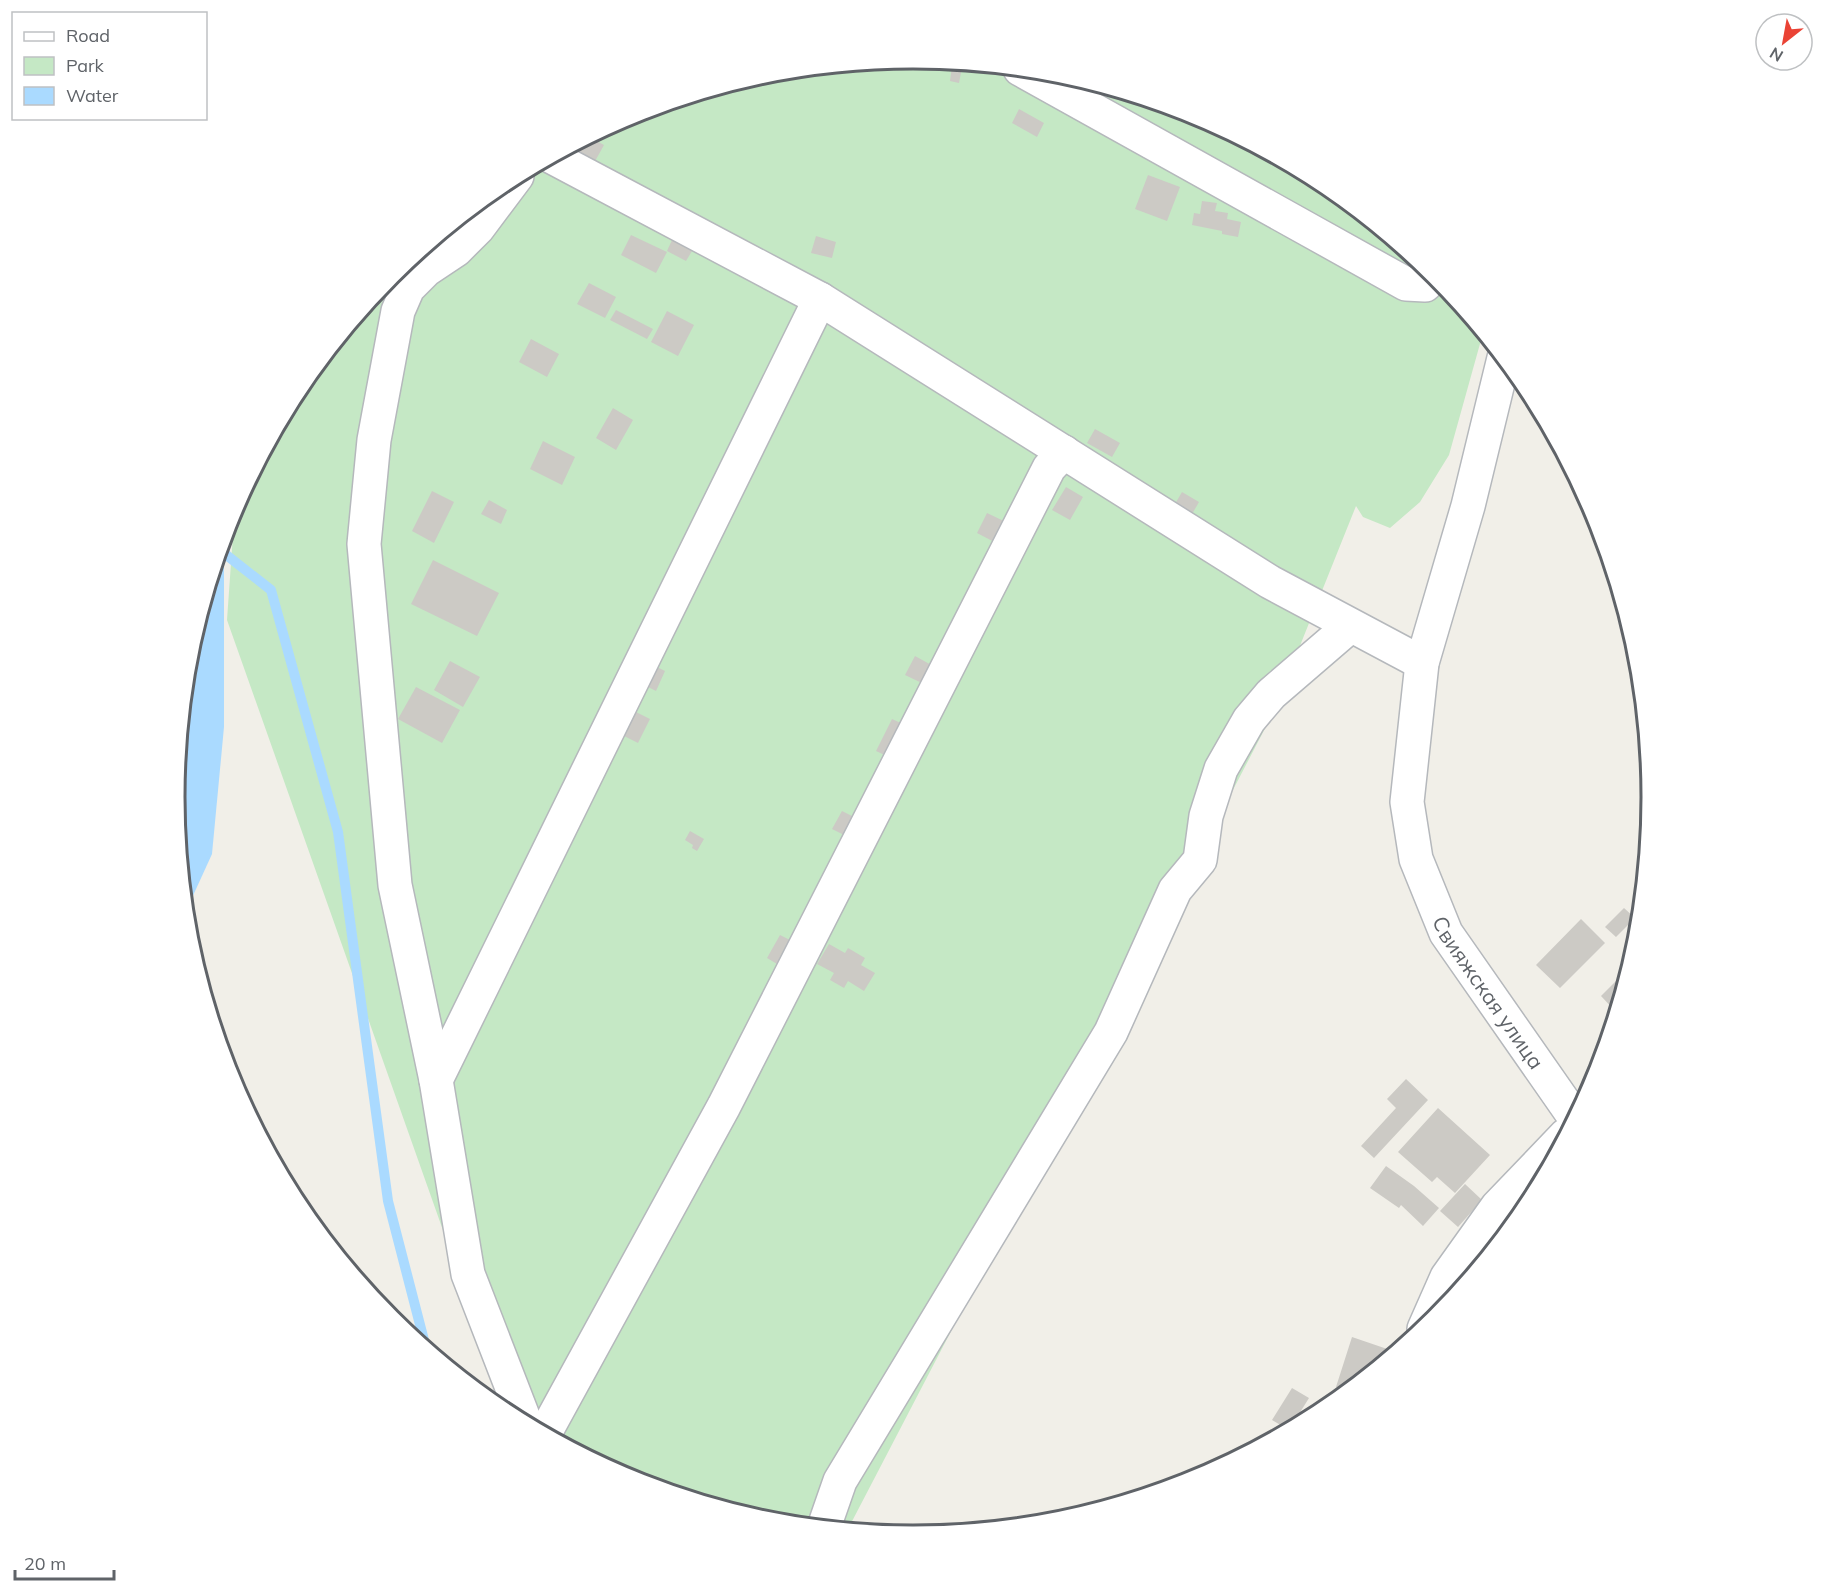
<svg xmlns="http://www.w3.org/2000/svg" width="1826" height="1594" font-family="Mulish,sans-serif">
<rect width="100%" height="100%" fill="#f1efe8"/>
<path fill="#c5e8c5" d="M913,59L1057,73L1196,115L1324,183L1435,275L1483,333L1449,455L1420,502L1390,528L1363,517L1356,506L1273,713L848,1529L769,1521L630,1479L508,1414L227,620L235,506L299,386L391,275L503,183L631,115L769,73Z"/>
<path fill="#aadaff" d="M224,536V727L212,854L186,911L175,797L189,653Z"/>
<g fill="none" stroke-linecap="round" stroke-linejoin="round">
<path stroke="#aadaff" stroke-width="10" d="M220,550L271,590L338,832L388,1201L426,1348"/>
</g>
<path fill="#cccac5" d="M952,65L962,67L959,83L950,81Z
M1019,109L1044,123L1037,137L1012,123Z
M589,137L604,145L594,163L568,148Z
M1148,175L1180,187L1167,221L1135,209Z
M1202,201L1217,203L1215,211L1228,213L1227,219L1241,222L1238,237L1222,234V231L1192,225L1194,213L1200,214Z
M631,235L667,252L656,273L621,255Z
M816,236L836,242L832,258L811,253Z
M672,240L692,251L686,261L667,251Z
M589,283L616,297L605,318L577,304Z
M616,310L653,329L647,339L610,320Z
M667,311L694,325L678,356L651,342Z
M531,339L559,354L547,377L519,362Z
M613,408L633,420L616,450L596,438Z
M1095,429L1120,443L1112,457L1087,443Z
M543,441L575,457L562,485L530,469Z
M1066,487L1083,497L1070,520L1052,510Z
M432,491L454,502L434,543L412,531Z
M1182,492L1199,502L1192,514L1175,504Z
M489,500L507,510L501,524L481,514Z
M987,513L1010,524L1000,545L977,533Z
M433,560L499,593L477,636L411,604Z
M915,656L935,667L926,685L905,675Z
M450,661L480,677L463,707L434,690Z
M655,666L665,671L656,691L646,686Z
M416,687L460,710L442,743L398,719Z
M630,709L650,719L638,743L618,733Z
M892,719L905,725L889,757L876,751Z
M842,811L860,820L850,838L832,829Z
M690,831L704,839L697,851L692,848L693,845L685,840Z
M1624,908L1635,918L1616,937L1605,927Z
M1581,919L1605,943L1560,988L1536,965Z
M780,935L796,943L782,967L767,958Z
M829,944L845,953L848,948L865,958L861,965L875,973L864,991L848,981L844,988L830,980L834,973L817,964Z
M1629,968L1616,1012L1601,996Z
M1406,1079L1428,1100L1374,1158L1361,1146L1396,1108L1387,1099Z
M1438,1108L1490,1155L1455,1193L1437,1177L1432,1182L1398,1152Z
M1386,1166L1414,1186L1439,1208L1423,1226L1401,1205L1399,1208L1370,1188Z
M1465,1184L1482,1200L1458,1227L1440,1211Z
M1352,1337L1396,1352L1347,1391L1336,1387Z
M1292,1388L1309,1398L1289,1430L1272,1420Z"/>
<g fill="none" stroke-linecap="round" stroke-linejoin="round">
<g stroke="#b5b8bc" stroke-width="36">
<g id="minor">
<path d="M1020,69L1406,284L1425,285L1435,275"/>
<path d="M552,157L820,299L1270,582L1422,663"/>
<path d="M517,176L478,228L456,250L426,270L408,288L398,311L374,440L364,544L395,885L436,1080L468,1274L526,1424"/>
<path id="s1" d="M1504,358L1468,506L1422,663L1407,802L1416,859L1446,933L1575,1118"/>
<path d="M436,1080L820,299"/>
<path d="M1424,1329L1447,1277L1497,1207L1566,1135"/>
<path d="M545,1433L724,1106L1049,468L1064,452"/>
<path d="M824,1527L840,1481L1111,1032L1175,890L1200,860L1206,816L1221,769L1249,720L1271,694L1350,626"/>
</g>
</g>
<use href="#minor" stroke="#fff" stroke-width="33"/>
</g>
<g text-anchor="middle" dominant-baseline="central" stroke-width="4.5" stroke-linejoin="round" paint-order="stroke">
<g font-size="21" fill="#5f6368" stroke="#fff">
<text stroke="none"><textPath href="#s1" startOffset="666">Свияжская улица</textPath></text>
</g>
</g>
<path d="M0 0H1826V1594H0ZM185 797a728 728 0 1 1 1456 0a728 728 0 1 1-1456 0Z" fill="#fff" fill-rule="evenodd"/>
<path fill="none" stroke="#5f6368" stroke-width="3" d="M185 797a728 728 0 1 1 1456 0a728 728 0 1 1-1456 0Z"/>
<rect x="12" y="12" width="195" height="108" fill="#ffffff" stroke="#bfc1c3" stroke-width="1.5"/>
<rect x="24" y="32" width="30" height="9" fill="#ffffff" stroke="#bfc1c3" stroke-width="1.5"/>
<text x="66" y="42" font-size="18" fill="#5f6368">Road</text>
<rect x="24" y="57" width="30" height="18" fill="#c5e8c5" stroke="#bfc1c3" stroke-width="1.5"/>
<text x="66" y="72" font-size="18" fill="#5f6368">Park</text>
<rect x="24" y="87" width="30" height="18" fill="#aadaff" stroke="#bfc1c3" stroke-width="1.5"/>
<text x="66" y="102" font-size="18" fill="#5f6368">Water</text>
<g transform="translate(1784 42) rotate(211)"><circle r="28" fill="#ffffff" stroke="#bfc1c3" stroke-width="1.5"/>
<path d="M0-4.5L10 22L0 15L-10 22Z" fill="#ea4335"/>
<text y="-9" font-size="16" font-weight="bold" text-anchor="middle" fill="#5f6368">N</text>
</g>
<path d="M15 1570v9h99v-9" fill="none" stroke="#5f6368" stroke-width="3"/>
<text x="24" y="1570" font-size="18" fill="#5f6368" stroke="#ffffff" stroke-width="4.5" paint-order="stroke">20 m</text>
</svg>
